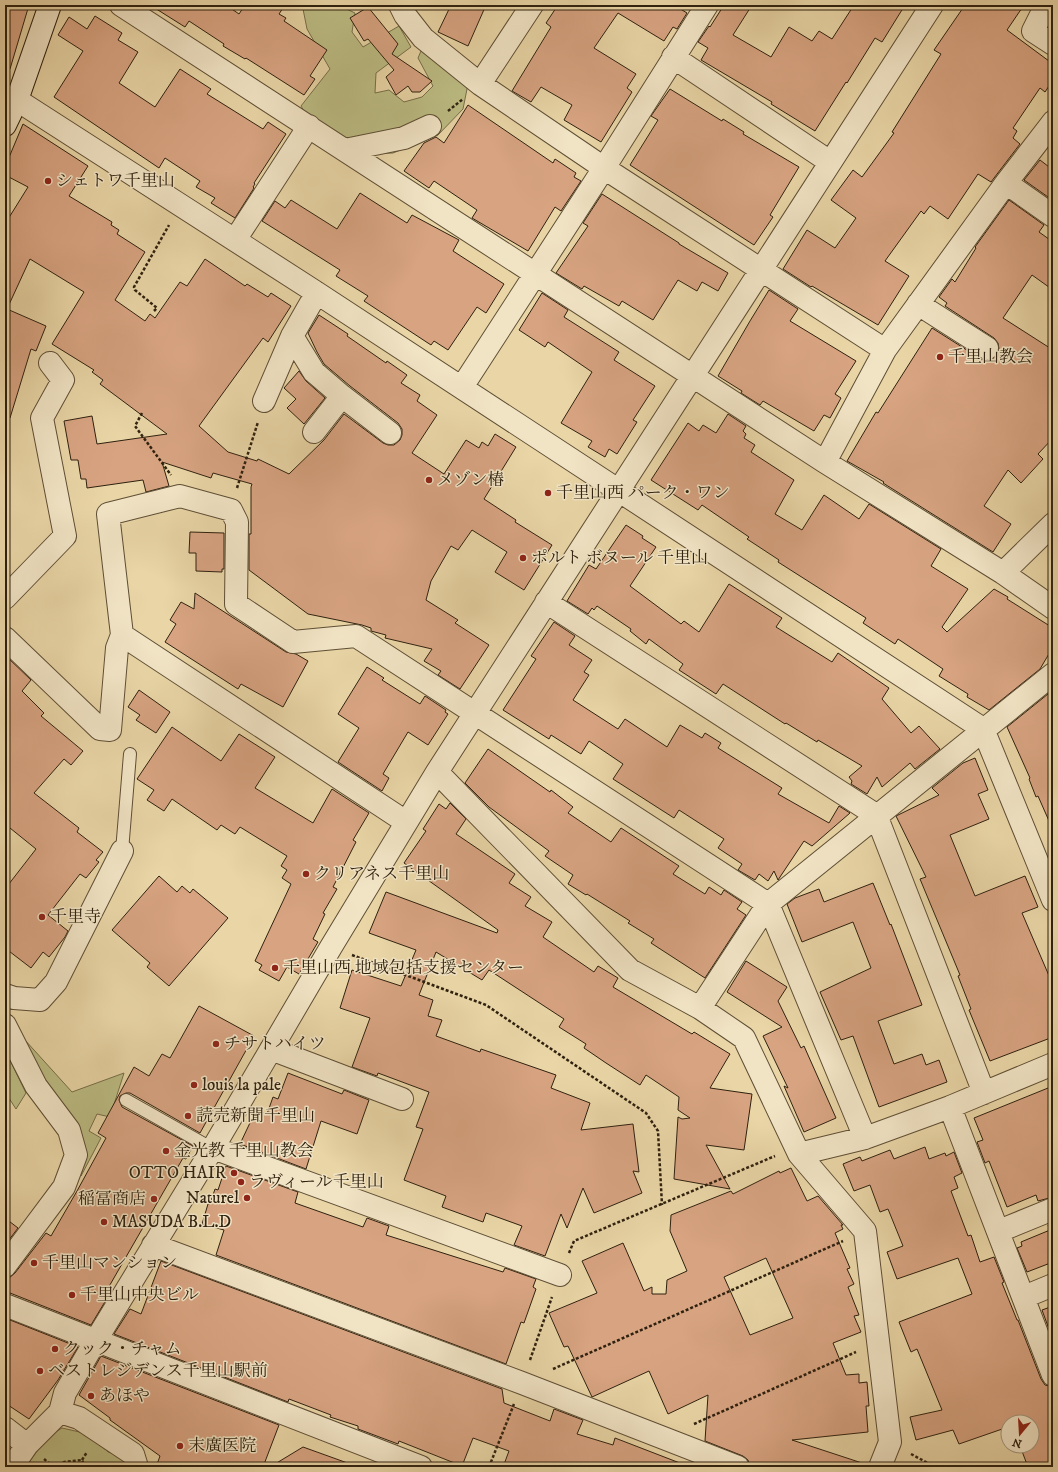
<svg xmlns="http://www.w3.org/2000/svg" width="1058" height="1472" font-family="'IM FELL DW Pica','Noto Serif JP',serif">
<rect width="100%" height="100%" fill="#e9d5a6"/>
<filter id="stains"><feTurbulence type="fractalNoise" baseFrequency=".005" numOctaves="4"/><feColorMatrix values="0 0 0 0 .2 0 0 0 0 .09 0 0 0 0 .02 0 0 0 .5 -.17"/></filter>
<radialGradient id="worn" r=".72"><stop offset=".6" stop-color="#630" stop-opacity="0"/><stop offset="1" stop-color="#630" stop-opacity=".3"/></radialGradient>
<path fill="#bcbc83" stroke="#766e49" d="M310,5H338L355,13L352,32L363,47L399,26L411,47L376,73L375,93L389,90L404,102L422,97L433,86L418,58L424,44L468,84L463,109L438,135L393,153L361,154L323,142L301,106L330,69L307,29L303,9Z
M15,1029L72,1092L124,1073L110,1117L97,1114L89,1131L101,1138L81,1176L84,1161L40,1081Z
M5,1050L26,1093L16,1109L5,1092Z
M62,1428L84,1433L106,1450L108,1452L123,1456L132,1467H26L46,1438Z"/>
<path fill="#d7a381" stroke="#2f210f" fill-rule="evenodd" d="M9,5H29L10,69L5,68V18Z
M150,5H226L239,14L245,5H285L279,14L286,18L284,21L327,50L310,76L315,79L304,95L246,58L245,59L223,46L224,44L189,21L185,27Z
M451,5H486L468,46L438,32Z
M558,5H674L687,13L677,29L673,27L664,41L618,13L594,48L636,74L627,88L632,92L601,142L564,120L572,105L541,87L531,102L512,91L551,27L546,23Z
M724,5H752L733,35L771,57L789,27L812,41L819,31L832,39L854,5H905L882,42L875,38L847,83L846,82L815,131L771,104L772,102L701,60L708,48L698,42L709,26L710,27Z
M965,5H1024L1007,30L1053,64V80L1045,92L1040,88L1013,128L1017,131L1013,138L1020,144L991,182L978,174L948,219L930,206L924,214L921,211L885,261L909,276L878,325L812,286L811,287L783,269L807,230L835,248L856,218L831,200L853,170L862,177L894,133L892,132L941,54L934,50Z
M368,7L398,44L392,54L432,81L420,92H412L408,86L396,95L386,77L394,70L368,39L364,41L350,18Z
M95,16L122,33L118,40L138,52L119,83L155,107L180,69L211,89L207,94L263,129L268,122L286,134L254,183L255,184L253,187L254,188L235,218L211,203L215,198L196,187L200,181L165,158L159,168L54,97L83,51L58,35L69,17L87,29Z
M670,89L722,121L723,119L744,132L743,134L799,167L770,215L773,217L754,245L630,165L658,120L651,116Z
M468,105L553,163L555,159L576,173L574,177L581,181L561,211L555,207L528,251L472,218L477,210L434,181L429,188L404,171L424,143L436,137L444,143Z
M23,124L88,166L69,196L112,222L111,225L119,230L117,234L145,252L115,300L145,321L150,314L155,318L180,282L187,286L205,259L245,286L247,284L268,297L271,293L291,306L268,342L263,338L199,426L228,452L257,461L258,459L289,474L324,440L344,414L383,443L388,445H394L400,440L402,435V429L398,423L350,386L324,364L317,352L308,333L319,315L348,334L347,336L386,363L387,361L407,375L401,383L420,395L417,401L437,415L412,453L444,474L466,440L479,448L482,442L488,446L495,434L516,447L484,499L516,520L515,522L552,545L524,590L495,572L507,552L472,530L458,550L451,546L431,581L426,600L458,620L455,623L489,645L460,689L438,675L441,671L424,661L432,649L385,638L386,635L371,631V628L362,625L308,614L249,570V534H251V487L252,484L213,473L211,478L162,462L169,486L146,492L143,480L87,488L86,479H81L78,460H71L64,421L92,416L97,444L167,434L100,384L103,380L92,372L94,370L52,344L84,292L30,259L7,309L46,326L36,351L31,349L10,418L5,417V224L28,187L5,175V167Z
M1040,160L1053,170V191L1048,197L1024,180Z
M360,193L407,223L412,215L459,240L453,251L504,284L486,313L477,307L448,350L434,341L431,345L364,301L368,296L336,276L340,270L262,221L275,201L285,208L291,200L337,229Z
M602,194L679,243V244L728,273L718,291L702,282L697,291L678,280L653,320L622,301L619,306L584,286L582,289L556,273L588,226L583,223Z
M1009,200L1044,225L1039,232L1053,242V290L1032,275L1003,318L1053,350V438L1038,454L1043,459L1021,483L1008,470L984,506L1011,524L993,552L883,483L884,482L847,461L876,412L878,413L932,328L981,359L986,360L992,359L998,354L999,349L998,343L994,338L945,306L947,303L939,297L952,279L955,282L976,248L975,247Z
M769,290L798,309L790,321L856,361L835,394L841,398L830,418L824,415L814,431L763,401L760,405L741,393L742,391L718,376L750,321Z
M542,293L568,310L564,317L619,352L614,360L655,386L633,420L637,422L617,454L609,449L605,457L588,447L592,441L561,423L592,372L548,342L545,347L519,330Z
M299,371L306,381L325,398L304,424L287,408L296,399L284,388Z
M728,414L746,426L743,431L746,434L744,438L755,445L751,452L794,480L775,514L802,530L824,495L859,519L869,504L941,549L931,566L968,589L942,627L947,632L994,589L1008,597L1007,599L1053,628V647L1040,669L989,710L967,697L968,694L939,676L943,669L898,639L895,644L863,623L866,618L778,562L779,560L747,539L749,537L702,505L698,510L651,480L688,423L699,431L703,425L716,433Z
M626,525L643,536L642,538L656,547L630,586L681,624L684,621L699,632L729,584L782,618L776,627L832,662L838,653L889,688L882,699L911,733L919,726L940,749L915,769L910,763L882,787L877,777L867,794L851,784L852,781L849,777L862,766L818,740L817,742L786,723L785,724L723,684L716,694L679,670L683,664L649,639L646,644L630,631L631,629L597,606L594,610L592,608L588,614L567,601L589,565L596,569Z
M190,532L224,533V569H222V572L196,571V553H189Z
M195,593L286,652L296,654L308,661L283,707L241,684L238,689L165,642L176,624L170,620L181,602L194,609Z
M554,622L575,636L569,645L592,660L584,672L589,675L573,700L618,729L625,719L667,747L680,725L702,738L705,733L721,743L718,748L782,788L778,794L829,823L839,806L850,813L812,846L804,841L778,880L774,871L768,881L759,874L755,880L738,870L742,864L718,848L724,839L679,810L674,818L613,779L623,764L589,741L581,754L551,735L549,739L503,710L536,659L531,656Z
M5,655L31,680L22,691L44,713L41,716L83,751L71,765L64,759L34,793L79,828L77,832L103,852L96,860L99,862L86,878L80,874L48,915L68,931L65,937L49,957L43,952L31,968L5,948V889L36,849L5,824Z
M367,667L384,678L382,680L420,704L425,696L446,710L445,712L448,714L428,745L408,732L383,774L389,778L382,791L338,762L359,728L338,714Z
M139,690L170,712L156,733L136,720L140,715L128,707Z
M1053,690V830L1038,796L1036,797L1029,779L1030,778L1007,727Z
M172,727L221,761L239,734L275,757L255,788L313,823L332,789L369,813L353,840L356,842L333,887L337,889L323,913L325,914L313,939L318,942L299,974L287,967L279,981L259,970L262,965L255,961L291,884L282,878L287,870L281,866L287,856L240,827L235,834L221,825L217,830L172,799L164,811L147,800L154,790L137,779Z
M488,749L550,792L551,790L573,807L568,813L611,842L621,828L679,866L673,874L705,894L709,887L721,895L724,890L742,902L737,909L746,915L705,978L651,943L654,939L628,923L630,921L587,894L586,895L568,884L573,875L545,856L549,851L489,807L465,783Z
M975,758L988,790L978,794L989,819L950,835L975,896L1025,876L1038,907L1022,913L1053,985V1037L990,1061L969,1010L971,1009L958,976L960,975L920,879L926,877L896,816L939,795L932,788L963,763Z
M450,803L466,819L456,834L515,874L509,883L531,897L525,906L552,922L543,937L594,972L598,966L618,978L613,987L692,1034L694,1032L730,1054L710,1088L752,1094L744,1150L706,1145L730,1189L674,1179L678,1117L682,1119L690,1118L678,1110L679,1097L646,1075L640,1085L606,1063L584,1048L586,1044L559,1027L564,1019L489,970L482,980L436,952L419,995L433,1000L428,1016L442,1020L436,1036L480,1052L481,1049L556,1075L551,1088L590,1103L581,1130L633,1124L639,1172L633,1171L642,1193L594,1213L583,1188L567,1228L561,1214L545,1256L514,1245L522,1226L486,1213L483,1222L442,1207L446,1196L404,1180L423,1129L416,1127L429,1092L378,1073L377,1076L352,1067L370,1018L340,1008L352,970L401,986L416,950L369,933L386,892L497,933L498,930L404,863L426,831L423,829L439,804L446,809Z
M159,876L177,892L182,886L190,893L193,889L228,918L169,986L147,967L150,963L112,930Z
M873,883L890,925L891,924L922,1005L878,1021L894,1064L922,1054L926,1065L939,1060L947,1082L879,1107L853,1036L841,1040L820,992L871,968L853,922L802,942L787,904L795,898L819,889L824,902Z
M746,961L787,987L778,1001L801,1048L804,1046L836,1118L804,1132L784,1086L788,1088L763,1036L782,1027L727,992Z
M199,1006L254,1036L200,1133L130,1093H126L120,1096L119,1100L122,1107L193,1146L186,1159L183,1158L107,1290L108,1291L103,1298L106,1300L91,1325L10,1293H5V1284L9,1278L15,1273L46,1233L51,1236L77,1191L106,1138L98,1133L134,1067L149,1076L162,1054L170,1058Z
M288,1073L342,1094L344,1090L369,1100L357,1134L321,1121L306,1169L240,1144L256,1110L267,1114L273,1097L278,1099Z
M1053,1086V1197L1038,1201L1036,1195L1007,1207L989,1161L985,1163L977,1142L983,1140L974,1118Z
M925,1147L929,1159L945,1153L946,1156L954,1152L962,1173L954,1177L958,1188L951,1191L968,1236L971,1235L980,1262L994,1257L1004,1282L1002,1283L1017,1320H1018L1041,1379L1045,1385L1053,1387V1467H1028L1020,1446H1032V1422H1008V1427L959,1444L953,1430L916,1440L910,1417L942,1410L917,1349L911,1352L899,1322L972,1294L958,1258L897,1279L887,1252L903,1246L888,1209L880,1212L870,1185L854,1191L843,1164L860,1157L862,1161L890,1150L894,1159Z
M226,1166L298,1192L295,1203L363,1227L367,1218L389,1226L386,1235L503,1272L505,1268L536,1279L533,1287L536,1289L524,1323L521,1322L506,1364L216,1255L224,1230L202,1224L208,1204H210L215,1189L218,1190Z
M791,1168L807,1201L818,1196L843,1225H841L843,1229L835,1233L850,1268L847,1269L854,1284L848,1287L859,1315L854,1316L861,1332L833,1343L846,1375L859,1374V1383L867,1382L869,1406H866L868,1432L792,1440L862,1463L861,1467H750L748,1460L743,1456L705,1441L708,1395L668,1414L649,1371L592,1397L568,1346L564,1347L549,1313L597,1293L582,1261L623,1243L644,1291L652,1287V1294H666L667,1280L687,1271L670,1231L671,1215L731,1191L733,1194L779,1171L780,1173ZM766,1258L793,1318L750,1335L724,1277Z
M5,1218L18,1228L5,1245Z
M1053,1222V1262L1027,1272L1017,1248L1022,1246L1021,1242L1050,1230L1048,1225Z
M161,1261L502,1389L504,1403L550,1421L554,1409L583,1420L577,1434L613,1445L615,1438L685,1465L684,1467H503L509,1451L473,1438L462,1466L399,1441L398,1444L358,1429V1426L330,1417L331,1415L289,1399L288,1402L114,1334L130,1309L141,1314Z
M1053,1306V1340L1042,1310Z
M5,1318L78,1347L58,1380L29,1419L5,1403Z
M101,1356L279,1425L263,1467H156L160,1456L110,1420V1418L79,1395Z
M303,1447L353,1465L352,1467H270Z"/>
<g fill="none" stroke-linecap="round" stroke-linejoin="round">
<g stroke="#5e4e35" stroke-width="14">
<path id="lane" d="M122,851L130,754
M126,1100L204,1144L213,1148"/>
</g>
<g stroke="#5e4e35" stroke-width="24">
<path id="street" d="M121,5L825,462L1003,573L1053,608
M400,5L405,15L423,38L480,84L604,168L885,350
M1046,5L1033,31L1053,44
M673,57L830,162
M480,84L532,5
M17,100L314,291L983,729L1053,900
M345,150L404,138L430,126
M1006,183L1053,216
M235,240L309,126
M918,304L987,348
M292,336L314,372L342,396L390,433
M462,387L604,168L707,5
M264,401L292,336L312,301L314,291
M314,432L342,396
M825,462L885,350L1006,183L1053,122
M1003,573L1053,524
M5,598L65,536L42,418L63,380L50,363
M546,602L876,815L984,1093
M122,635L406,822
M5,638L100,729L110,730L117,648L122,635L108,514L180,496L231,510L237,522L236,604L293,642L356,636L768,904L865,1138
M437,772L630,970L700,1008L744,1038L799,1154L865,1231L890,1442L880,1467
M5,995L14,998L40,1000L56,982L122,851
M700,1008L768,904L1053,674
M5,1025L36,1086L69,1130L76,1155L64,1187L5,1266
M271,1049L402,1099
M950,1107L1053,1375
M213,1148L560,1275
M799,1154L865,1138L950,1107L1053,1064
M999,1231L1053,1209
M153,1245L522,1383L738,1467
M1024,1297L1053,1285
M5,1305L421,1467
M60,1412L65,1393L96,1340L213,1148L331,947L437,772L932,5
M5,1428L27,1445
M12,1467L27,1445L60,1412L79,1418L133,1454L137,1467"/>
</g>
<g stroke="#2f210f" stroke-width="24">
<path id="secondary" d="M5,125L17,100L50,5"/>
</g>
<path stroke="#2f210f" stroke-width="2.5" stroke-dasharray="3 2" stroke-linecap="butt" d="M448,111L463,99
M154,311L157,308L135,290L134,287L169,225
M142,413L135,426L171,475
M237,488L258,422
M352,955L486,1005L646,1113L658,1131L662,1205
M569,1253L574,1241L775,1156
M530,1360L552,1297
M553,1369L843,1241
M694,1424L856,1352
M911,1454L935,1467
M44,1459L54,1467
M82,1460L87,1452
M54,1467L64,1462L82,1460L85,1467
M489,1467L514,1404"/>
<use href="#lane" stroke="#f1e4c5" stroke-width="12"/>
<use href="#street" stroke="#f1e4c5" stroke-width="22"/>
<use href="#secondary" stroke="#f1e4c5" stroke-width="22"/>
</g>
<g fill="#8f2418" stroke="#f1e4c5" stroke-width="1.5">
<circle cx="48" cy="181" r="4"/>
<circle cx="940" cy="357" r="4"/>
<circle cx="429" cy="480" r="4"/>
<circle cx="548" cy="493" r="4"/>
<circle cx="523" cy="558" r="4"/>
<circle cx="306" cy="874" r="4"/>
<circle cx="42" cy="917" r="4"/>
<circle cx="275" cy="968" r="4"/>
<circle cx="216" cy="1044" r="4"/>
<circle cx="194" cy="1085" r="4"/>
<circle cx="188" cy="1116" r="4"/>
<circle cx="166" cy="1151" r="4"/>
<circle cx="234" cy="1173" r="4"/>
<circle cx="241" cy="1182" r="4"/>
<circle cx="247" cy="1198" r="4"/>
<circle cx="154" cy="1199" r="4"/>
<circle cx="104" cy="1222" r="4"/>
<circle cx="34" cy="1263" r="4"/>
<circle cx="72" cy="1295" r="4"/>
<circle cx="55" cy="1349" r="4"/>
<circle cx="40" cy="1371" r="4"/>
<circle cx="91" cy="1396" r="4"/>
<circle cx="180" cy="1446" r="4"/>
</g>
<g text-anchor="middle" dominant-baseline="central" stroke-width="3" stroke-linejoin="round" paint-order="stroke">
<g font-size="17" fill="#2f210f" stroke="#f1e4c5" text-anchor="start">
<text x="56" y="181">シェトワ千里山</text>
<text x="948" y="357">千里山教会</text>
<text x="437" y="480">メゾン椿</text>
<text x="556" y="493">千里山西 パーク・ワン</text>
<text x="531" y="558">ポルト ボヌール 千里山</text>
<text x="314" y="874">クリアネス千里山</text>
<text x="50" y="917">千里寺</text>
<text x="283" y="968">千里山西 地域包括支援センター</text>
<text x="224" y="1044">チサトハイツ</text>
<text x="202" y="1085">louis la pale</text>
<text x="196" y="1116">読売新聞千里山</text>
<text x="174" y="1151">金光教 千里山教会</text>
<text x="226" y="1173" text-anchor="end">OTTO HAIR</text>
<text x="249" y="1182">ラヴィール千里山</text>
<text x="239" y="1198" text-anchor="end">Naturel</text>
<text x="146" y="1199" text-anchor="end">稲冨商店</text>
<text x="112" y="1222">MASUDA B.L.D</text>
<text x="42" y="1263">千里山マンション</text>
<text x="80" y="1295">千里山中央ビル</text>
<text x="63" y="1349">クック・チャム</text>
<text x="48" y="1371">ベストレジデンス千里山駅前</text>
<text x="99" y="1396">あほや</text>
<text x="188" y="1446">末廣医院</text>
</g>
</g>
<rect width="1058" height="1472" fill="none" stroke="#e9d5a6" stroke-width="20"/>
<rect x="6" y="6" width="1046" height="1460" fill="none" stroke="#2f210f" stroke-width="2"/>
<rect x="10" y="10" width="1038" height="1452" fill="none" stroke="#2f210f"/>
<g transform="translate(1020 1434) rotate(198)"><circle r="19" fill="#f1e4c5" stroke="#a3967c"/>
<path d="M0-3L7 15L0 10L-7 15Z" fill="#8f2418"/>
<text y="-6" font-size="11" font-weight="bold" text-anchor="middle" fill="#2f210f">N</text>
</g>
<rect width="100%" height="100%" filter="url(#stains)"/>
<rect width="100%" height="100%" fill="url(#worn)"/>
</svg>
